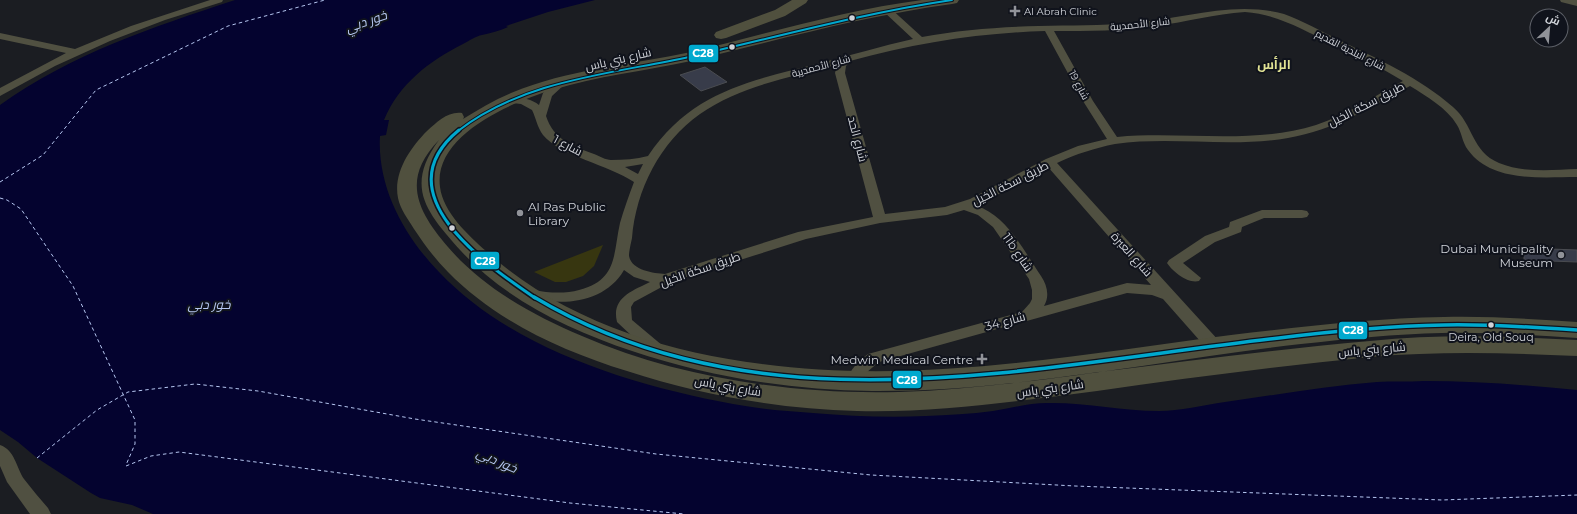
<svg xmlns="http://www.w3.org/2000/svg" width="1577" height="514" font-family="Montserrat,Cairo,sans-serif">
<rect width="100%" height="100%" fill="#1b1d22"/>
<path fill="#373610" d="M603,245L594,266L583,276L566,282H555L534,272Z"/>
<path fill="#04032f" d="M235,0H595L548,12L506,26L508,27C499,31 491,33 482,35C476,36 469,41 463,44C429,61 399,84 384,120H389L386,135L380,136C377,187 404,236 439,272C512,349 631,385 733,404C759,409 786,411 813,413C850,416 888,418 926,416C948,415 971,414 993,411C1012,408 1032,402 1052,403C1088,403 1123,411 1159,411C1180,411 1203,405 1225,402C1275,395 1326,386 1377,382C1392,381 1408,382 1424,381C1475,381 1526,385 1577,390V514H153L132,505L100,498L91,493L37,458L18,442L0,430V105C71,54 153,27 235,0Z"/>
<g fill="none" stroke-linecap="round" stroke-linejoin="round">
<path stroke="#b6c7f1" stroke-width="1" stroke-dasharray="3.5 3" stroke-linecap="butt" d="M0,182L43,155L96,90L228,26L325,0
M0,198L7,200L21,209L73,286L135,420V444L126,465
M37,458L97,410L128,392L195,384L258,391L415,419L656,454L871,475L1075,486L1442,500L1577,495
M126,466L151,456L179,452L570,503L684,514"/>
</g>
<path fill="#383c4a" stroke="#4a4c51" d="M705,67L727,82L701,91L680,75Z
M1524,248L1577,250V262L1524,260Z"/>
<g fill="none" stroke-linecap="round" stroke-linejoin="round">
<path fill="#505041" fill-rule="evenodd" d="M210,0H223L222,2L165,20L110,41L55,66L0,96V88L66,53L0,39V33L75,49L131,26Z
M1560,0H1577V6L1561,2Z
M886,6L889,7L922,37C960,30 1000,27 1039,26C1070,25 1101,26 1132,23C1183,19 1234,0 1284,14C1303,21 1321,31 1339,40C1378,59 1420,78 1453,107C1474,125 1471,151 1499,163C1523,173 1552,170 1577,169V177C1542,177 1492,183 1468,150C1462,142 1462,133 1457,125C1447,108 1426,96 1410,86C1369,108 1335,130 1288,138C1230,148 1172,136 1115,144C1095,148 1076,154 1057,163L1220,342L1222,346L1220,350L1214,352L1208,350L1163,299L1152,295L1127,293L879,362L867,372L860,385L854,387L848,385L846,381C851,369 858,361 868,354L1022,312L1030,303L1032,299V290L1029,279L993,227L978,215L964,210L947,215L880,223L806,239L671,282L634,302L631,307L632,320L663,346L665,350L663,354L657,356L651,354L617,322C611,298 632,291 650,282L634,277L624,270C605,303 562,307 528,297L526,294L528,291C534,289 539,291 546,292C557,293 569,293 579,290C618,280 613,254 620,223C624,209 629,195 634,182C609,165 560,156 543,135C537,127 536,118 532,110L521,104L503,102L502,100L503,98C514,95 530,98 539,105L543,93L557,80H565L566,82L565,84L552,96L546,116C554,140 572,146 594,154C599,156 606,160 611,160C624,160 636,159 648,156C692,91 750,81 821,63C851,55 882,46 913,39L883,11L881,9L883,7ZM1245,12C1277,14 1303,30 1331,43C1355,55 1380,67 1403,81C1374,96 1347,115 1316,125C1252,145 1183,131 1117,137L1093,101L1054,31C1088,31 1122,31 1156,26C1186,22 1215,14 1245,12ZM1045,31L1083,101L1107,139L1078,146L1046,159L970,199L945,207L885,214L845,73L846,66L850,61C915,43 978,33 1045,31ZM837,65L835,73L873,217L798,232L665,274C654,273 632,271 629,256C629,251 631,243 632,238C636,190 660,142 700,114C740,86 791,77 837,65ZM643,164L638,174L625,167ZM1048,167L1151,285L1127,283L1044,306C1050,296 1047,285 1041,276C1024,251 1007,216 977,206Z
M1262,210H1302L1307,211L1309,214L1307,217L1302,218H1264L1242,227L1241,232L1215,242L1183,263L1201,278L1199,281C1188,284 1173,272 1167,263L1169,260L1205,236L1229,227L1230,222Z
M0,445C15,450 16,467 24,479C32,489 40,499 48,508L51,514H30L7,482L0,466Z"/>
<path fill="#50503e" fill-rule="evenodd" d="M792,0H808L806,3L785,16L726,38L721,39L716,38L714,35L716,32L775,10Z
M922,0H959L957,3L952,4C863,16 778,40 691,61C645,71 597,76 552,90C512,102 433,135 440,187C443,212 468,235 486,251C560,319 664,352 762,364C921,385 1074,355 1231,335C1301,327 1373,318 1444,317C1488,316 1533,319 1577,322V338C1532,335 1487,332 1442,333C1395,334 1348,339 1301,344C1158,360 1016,392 872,391C790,390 709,377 632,351C569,330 506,300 461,251C427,213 404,187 439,140C401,179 417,211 448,247C483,288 533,315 582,336C678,378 795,395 899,392C966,390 1033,381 1099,372C1189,361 1279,349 1370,341C1439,334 1508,336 1577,340V356C1508,353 1439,351 1371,357C1279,366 1188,378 1097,391C1017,401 937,413 857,411C779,409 701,395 627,371C562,351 496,321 448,272C435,259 424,244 414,229C408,219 400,209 398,198C393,173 410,148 427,131C437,122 448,111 462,113L464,117L463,119C479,109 494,100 511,93C568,69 631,65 691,52C767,34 844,10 922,0Z"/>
<g stroke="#10131c" stroke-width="4">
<path id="bus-1-far2" d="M458,131C523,80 611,74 689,57C777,37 863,13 952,0"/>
</g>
<g stroke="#10131c" stroke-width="6">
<path id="bus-1-far1" d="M459,130C382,193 484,263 535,298"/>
</g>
<g stroke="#10131c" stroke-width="6">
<path id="bus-1" d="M534,297C764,434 1031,366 1279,338C1334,331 1389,326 1444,325C1488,324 1533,327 1577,330"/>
</g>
<use href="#bus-1-far2" stroke="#00a9ce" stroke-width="2"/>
<use href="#bus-1-far1" stroke="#00a9ce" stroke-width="3"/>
<use href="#bus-1" stroke="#00a9ce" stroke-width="3.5"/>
</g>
<g fill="#919399" stroke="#10131c" stroke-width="1.5">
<path d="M1013 5h4v4h4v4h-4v4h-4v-4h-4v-4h4z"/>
<circle cx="520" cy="213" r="4"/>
<circle cx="1561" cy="255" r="4"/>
<path d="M980 353h4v4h4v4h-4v4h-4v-4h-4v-4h4z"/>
</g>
<g fill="#d0d3d9" stroke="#10131c" stroke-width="1.5">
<circle cx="852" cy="18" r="3.5"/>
<circle cx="732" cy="47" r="3.5"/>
<circle cx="452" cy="228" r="3.5"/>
<circle cx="1491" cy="325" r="3.5"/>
</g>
<g text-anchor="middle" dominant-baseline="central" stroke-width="4" stroke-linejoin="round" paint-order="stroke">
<g font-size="10" fill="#d0d3d9" stroke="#10131c" text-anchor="start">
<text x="1024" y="11">Al Abrah Clinic</text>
</g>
<g font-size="10" fill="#d0d3d9" stroke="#10131c">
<text transform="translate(1140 24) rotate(-6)">شارع الأحمديية</text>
<text transform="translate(1350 50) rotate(27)">شارع البلدية القديم</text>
<text transform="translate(821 66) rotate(-15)">شارع الأحمديية</text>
<text transform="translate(1079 85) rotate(62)">شارع 19</text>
</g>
<g font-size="11" fill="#d0d3d9" stroke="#10131c">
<text x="1491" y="337">Deira, Old Souq</text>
</g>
<g font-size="12" fill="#d0d3d9" stroke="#10131c">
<text transform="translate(618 59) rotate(-13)">شارع بني ياس</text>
<text transform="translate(1366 104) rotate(-27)">طريق سكة الخيل</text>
<text transform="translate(858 139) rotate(75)">شارع الحد</text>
<text transform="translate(568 145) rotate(28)">شارع 1</text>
<text transform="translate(1010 183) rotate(-27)">طريق سكة الخيل</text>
<text transform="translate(1018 252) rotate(55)">11b شارع</text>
<text transform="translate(1132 254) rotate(48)">شارع العبرة</text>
<text transform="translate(700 269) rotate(-19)">طريق سكة الخيل</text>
<text transform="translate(1005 321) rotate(-15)">شارع 34</text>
<text transform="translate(1372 349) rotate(-5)">شارع بني ياس</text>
<text transform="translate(728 386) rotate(10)">شارع بني ياس</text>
<text transform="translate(1050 388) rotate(-8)">شارع بني ياس</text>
</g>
<g font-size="12" fill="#d0d3d9" stroke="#10131c" text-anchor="end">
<text x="528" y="206" text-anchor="start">Al Ras Public<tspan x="528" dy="14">Library</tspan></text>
<text x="1553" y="248">Dubai Municipality<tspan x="1553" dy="14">Museum</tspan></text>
<text x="973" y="359">Medwin Medical Centre</text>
</g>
<g font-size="13" font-style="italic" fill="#b6c7f1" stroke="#10131c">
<text transform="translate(366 21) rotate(-19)">خور دبي</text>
<text x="209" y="304">خور دبي</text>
<text transform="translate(497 460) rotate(24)">خور دبي</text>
</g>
<g font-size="13" font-weight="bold" fill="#e2e394" stroke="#10131c">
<text x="1274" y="64">الرأس</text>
</g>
</g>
<g stroke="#10131c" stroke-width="1.5">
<rect x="688" y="44" width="31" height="19" rx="4" fill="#00a9ce"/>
<rect x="470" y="251" width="30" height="19" rx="4" fill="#00a9ce"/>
<rect x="1338" y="321" width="30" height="19" rx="4" fill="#00a9ce"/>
<rect x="892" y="370" width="30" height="19" rx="4" fill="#00a9ce"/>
</g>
<g font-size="11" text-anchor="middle" font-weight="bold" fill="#fff">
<text x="703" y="57">C28</text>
<text x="485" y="265">C28</text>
<text x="1353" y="334">C28</text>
<text x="907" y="384">C28</text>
</g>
<g transform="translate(1549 28) rotate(26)"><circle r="19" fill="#10131c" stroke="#5d6068"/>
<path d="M0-3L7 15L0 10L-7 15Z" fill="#919399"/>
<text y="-6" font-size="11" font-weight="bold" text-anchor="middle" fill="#d0d3d9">ش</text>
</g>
</svg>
